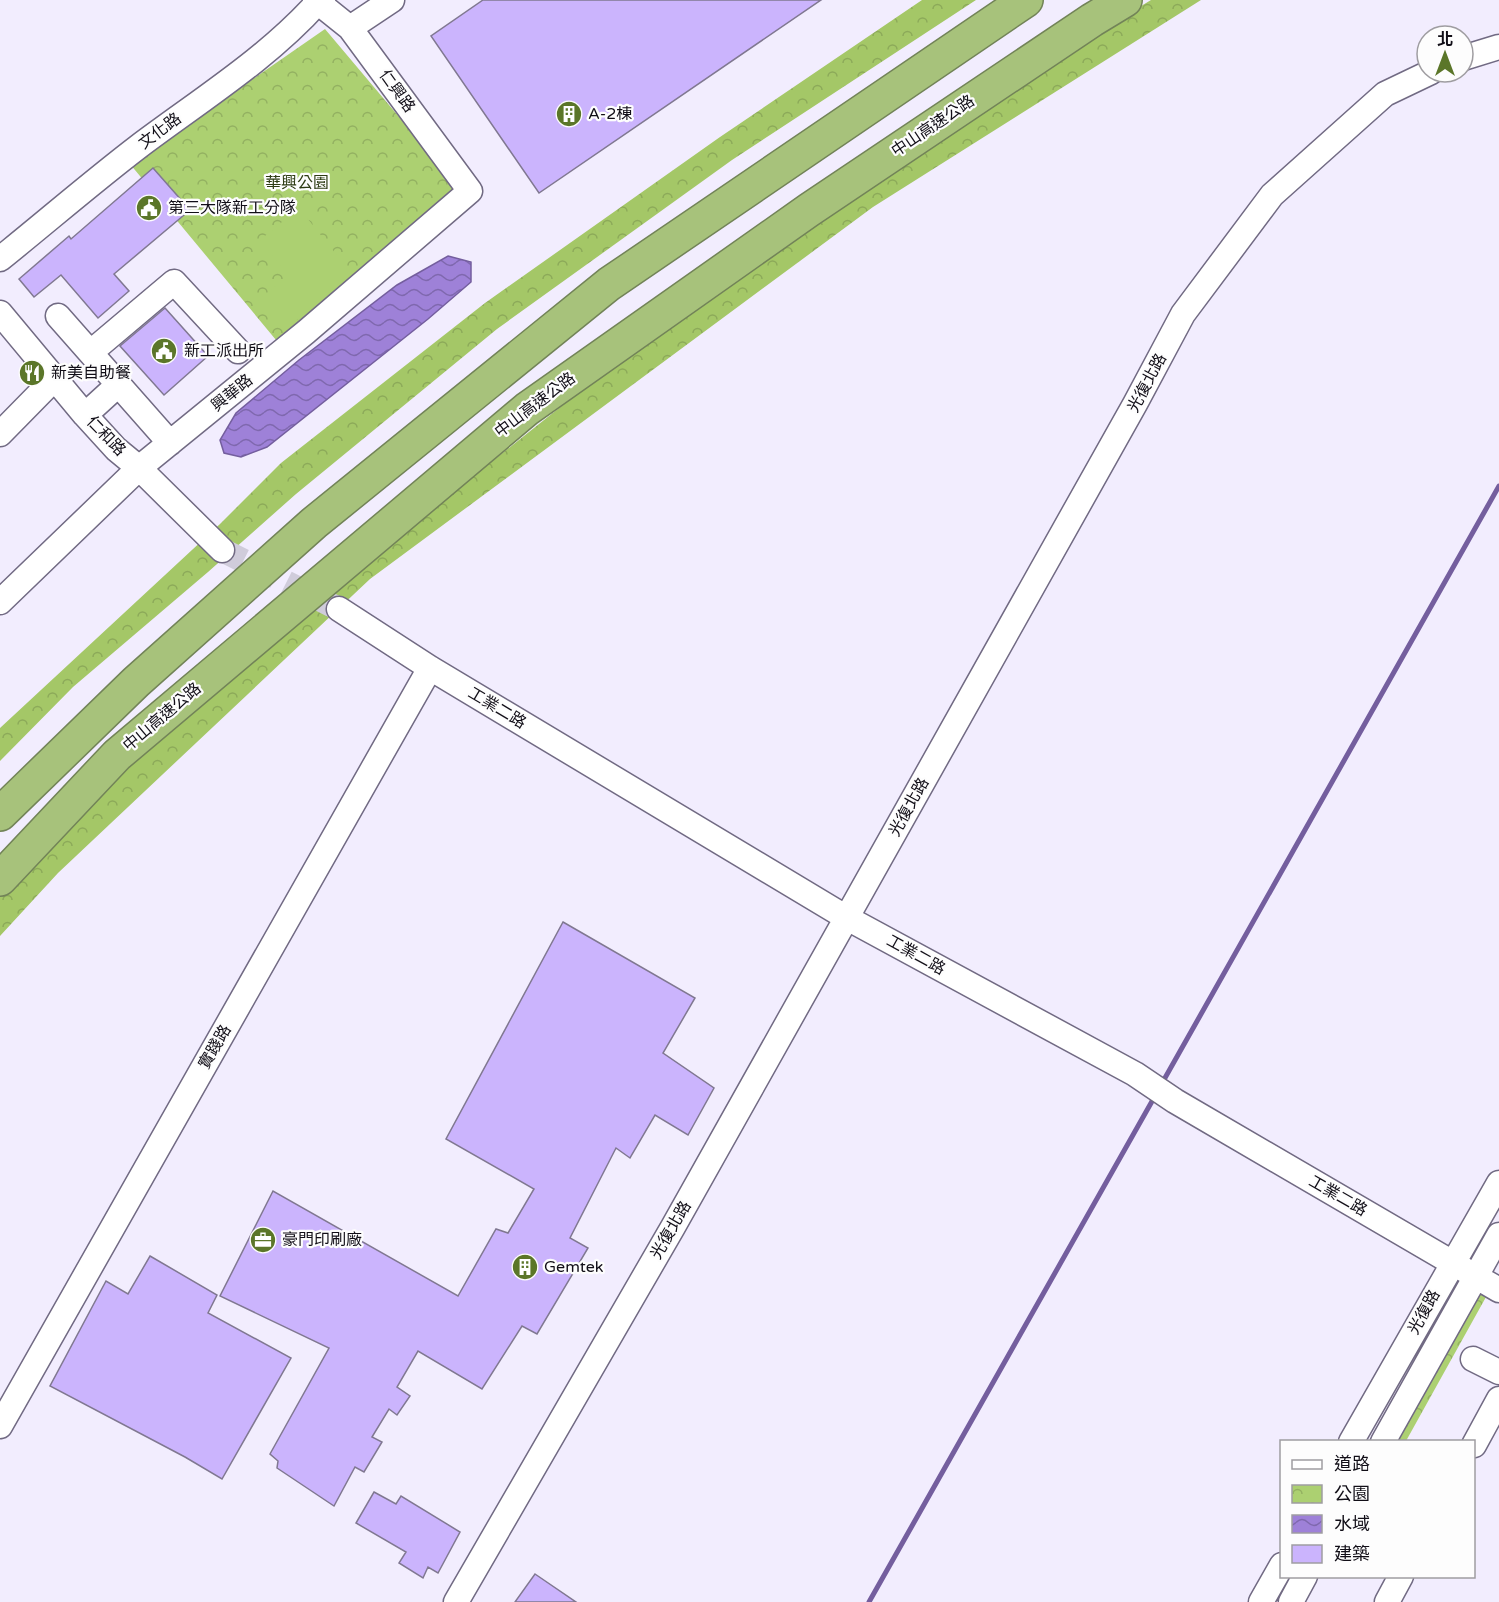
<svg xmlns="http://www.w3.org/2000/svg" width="1499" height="1602" font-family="'Varela Round','Noto Sans TC',sans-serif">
<defs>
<pattern id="forest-crowns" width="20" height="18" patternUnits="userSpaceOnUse" patternTransform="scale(1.5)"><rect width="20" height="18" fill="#a4c767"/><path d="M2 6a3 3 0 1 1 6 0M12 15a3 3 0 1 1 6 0" fill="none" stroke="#8caa59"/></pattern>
<pattern id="park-crowns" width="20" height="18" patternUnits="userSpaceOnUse" patternTransform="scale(1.5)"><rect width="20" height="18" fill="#acd071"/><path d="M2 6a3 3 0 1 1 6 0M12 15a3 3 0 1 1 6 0" fill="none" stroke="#93b161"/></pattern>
<pattern id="water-waves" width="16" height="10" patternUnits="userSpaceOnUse" patternTransform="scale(1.5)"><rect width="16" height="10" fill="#9e81d8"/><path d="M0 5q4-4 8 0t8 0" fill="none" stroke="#7f68ae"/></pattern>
</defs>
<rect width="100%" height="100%" fill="#f2edfe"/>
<path fill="url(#forest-crowns)" d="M922,0H976L732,160L497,329L296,494L208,572L73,687L0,761V728L220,524L281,463L485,303L720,137Z
M1151,0H1201L873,207L370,579L58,873L0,936V895L125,760L337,585L623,357L1103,29Z"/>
<path fill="url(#park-crowns)" d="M325,29L459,188L281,346L130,164Z
M1478,1280L1491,1288L1406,1441L1386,1442Z"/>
<path fill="#acd071" d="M299,208L353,275L283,331L258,300L289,276L260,240Z"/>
<path fill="url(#water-waves)" stroke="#745e9e" stroke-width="1.5" d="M448,256L471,262V282L428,319L267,447L241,457L224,453L220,440L236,413L299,360L397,285Z"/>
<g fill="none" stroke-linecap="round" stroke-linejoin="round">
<path stroke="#745e9e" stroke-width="5" d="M1161,1085L1499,486
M869,1602L1155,1096"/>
</g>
<path fill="#cbb4fd" stroke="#807891" stroke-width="1.5" d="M483,0H821L539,193L431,36Z
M153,168L190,210L114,274L129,291L98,318L61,275L34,297L19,279L69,236L71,239Z
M165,308L208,356L164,395L120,346Z
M563,922L695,998L663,1053L714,1088L688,1135L655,1115L630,1158L616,1148L570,1238L588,1248L537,1334L522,1326L482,1389L418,1351L397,1387L410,1396L397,1415L389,1409L372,1437L382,1442L364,1472L355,1467L334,1506L277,1468L278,1461L270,1454L329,1348L220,1296L273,1191L458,1296L496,1229L508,1233L534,1189L446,1139Z
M150,1256L217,1295L208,1313L291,1358L222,1479L185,1457L50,1386L106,1281L128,1294Z
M374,1492L396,1504L401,1496L460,1532L438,1573L428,1567L423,1578L399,1563L406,1552L356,1523Z
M535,1574L576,1602H515Z"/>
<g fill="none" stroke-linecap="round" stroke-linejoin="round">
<path stroke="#d0ccdb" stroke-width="24" stroke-dasharray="24 12" stroke-linecap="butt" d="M222,550L339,609"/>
<g stroke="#716a83" stroke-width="27">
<path id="minor" d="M350,28L392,0
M1463,58L1499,47
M0,259C46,222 91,183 138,147C199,101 267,59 318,2L323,0
M0,313L85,415L116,449L139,468L222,550
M58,316L170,443
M91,352L174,282L238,351
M85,415L119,384
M0,434L55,378
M0,602L139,468L306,332L470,191L350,28L315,0
M339,609L430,668L847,918L1135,1074L1175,1101L1499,1290
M1473,1359L1499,1372
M0,1426L430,668
M1351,1442L1499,1183
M1383,1442L1499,1235
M1474,1445L1499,1399
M456,1602L673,1227L1135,404L1183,314L1272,195L1385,94L1431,72
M1261,1602L1282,1565
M1291,1602L1305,1576
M1387,1602L1401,1576"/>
</g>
<g stroke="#728358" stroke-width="36">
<path id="highway" d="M0,814L136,682L314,523L609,284L1026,0
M0,879L117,755L527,409L809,210L1092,20L1125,0"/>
</g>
<use href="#minor" stroke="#fff" stroke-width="24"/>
<use href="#highway" stroke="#a7c27b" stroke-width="33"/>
</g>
<defs>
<g id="building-disc" transform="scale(1.35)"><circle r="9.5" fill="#5b7629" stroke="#fdfdfd"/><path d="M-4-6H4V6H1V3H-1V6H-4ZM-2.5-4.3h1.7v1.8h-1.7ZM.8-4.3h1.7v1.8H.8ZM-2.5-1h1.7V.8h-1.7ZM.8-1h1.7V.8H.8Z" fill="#fff"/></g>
<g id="civic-disc" transform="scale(1.35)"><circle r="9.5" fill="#5b7629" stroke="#fdfdfd"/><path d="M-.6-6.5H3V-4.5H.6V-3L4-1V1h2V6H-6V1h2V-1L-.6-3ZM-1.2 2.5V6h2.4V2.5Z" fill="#fff"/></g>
<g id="restaurant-disc" transform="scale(1.35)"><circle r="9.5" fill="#5b7629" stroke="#fdfdfd"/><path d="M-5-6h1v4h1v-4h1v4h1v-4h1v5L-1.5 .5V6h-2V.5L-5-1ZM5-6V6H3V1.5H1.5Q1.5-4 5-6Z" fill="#fff"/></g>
<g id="office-disc" transform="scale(1.35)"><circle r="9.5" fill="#5b7629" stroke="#fdfdfd"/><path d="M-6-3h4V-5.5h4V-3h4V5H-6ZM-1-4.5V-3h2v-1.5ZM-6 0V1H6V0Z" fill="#fff"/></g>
</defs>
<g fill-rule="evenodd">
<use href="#building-disc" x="569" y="114"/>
<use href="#civic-disc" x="149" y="208"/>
<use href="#civic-disc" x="164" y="351"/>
<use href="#restaurant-disc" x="32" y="373"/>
<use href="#office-disc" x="263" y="1240"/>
<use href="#building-disc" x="525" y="1267"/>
</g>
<g text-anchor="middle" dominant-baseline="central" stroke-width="4.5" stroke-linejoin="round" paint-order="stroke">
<g font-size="16" fill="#110e17" stroke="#fdfdfd">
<text transform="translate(397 91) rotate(54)">仁興路</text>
<text transform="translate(933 126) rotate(-34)">中山高速公路</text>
<text transform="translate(160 131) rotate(-37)">文化路</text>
<text transform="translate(1147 383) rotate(-62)">光復北路</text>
<text transform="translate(232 393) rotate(-39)">興華路</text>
<text transform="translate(535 405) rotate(-37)">中山高速公路</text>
<text transform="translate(106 436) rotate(46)">仁和路</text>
<text transform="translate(497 708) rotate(31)">工業二路</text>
<text transform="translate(162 717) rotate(-40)">中山高速公路</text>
<text transform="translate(909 807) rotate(-61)">光復北路</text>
<text transform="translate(916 955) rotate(29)">工業二路</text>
<text transform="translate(215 1047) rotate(-60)">實踐路</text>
<text transform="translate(1338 1196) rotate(30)">工業二路</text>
<text transform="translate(671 1230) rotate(-60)">光復北路</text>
<text transform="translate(1424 1312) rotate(-61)">光復路</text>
</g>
<g font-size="16" fill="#110e17" stroke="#fdfdfd" text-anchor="start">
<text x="588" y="114">A-2棟</text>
<text x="168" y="208">第三大隊新工分隊</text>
<text x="184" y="351">新工派出所</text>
<text x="51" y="373">新美自助餐</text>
<text x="282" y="1240">豪門印刷廠</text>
<text x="544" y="1267">Gemtek</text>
</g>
<g font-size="16" fill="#2e3c14" stroke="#fdfdfd">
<text x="297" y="183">華興公園</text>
</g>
</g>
<rect x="1280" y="1440" width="195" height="138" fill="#fdfdfd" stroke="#9f9da1" stroke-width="1.5"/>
<rect x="1292" y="1460" width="30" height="9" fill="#ffffff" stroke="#9f9da1" stroke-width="1.5"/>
<text x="1334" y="1470" font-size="18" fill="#110e17">道路</text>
<rect x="1292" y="1485" width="30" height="18" fill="url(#park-crowns)" stroke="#9f9da1" stroke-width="1.5"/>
<text x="1334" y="1500" font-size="18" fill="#110e17">公園</text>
<rect x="1292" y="1515" width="30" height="18" fill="url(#water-waves)" stroke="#9f9da1" stroke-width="1.5"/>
<text x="1334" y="1530" font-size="18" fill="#110e17">水域</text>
<rect x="1292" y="1545" width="30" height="18" fill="#cbb4fd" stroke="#9f9da1" stroke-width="1.5"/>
<text x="1334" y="1560" font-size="18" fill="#110e17">建築</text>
<g transform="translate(1445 54)"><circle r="28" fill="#fdfdfd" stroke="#9f9da1" stroke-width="1.5"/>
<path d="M0-4.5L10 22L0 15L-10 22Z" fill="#5b7629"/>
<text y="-9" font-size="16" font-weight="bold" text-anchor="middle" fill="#110e17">北</text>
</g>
</svg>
